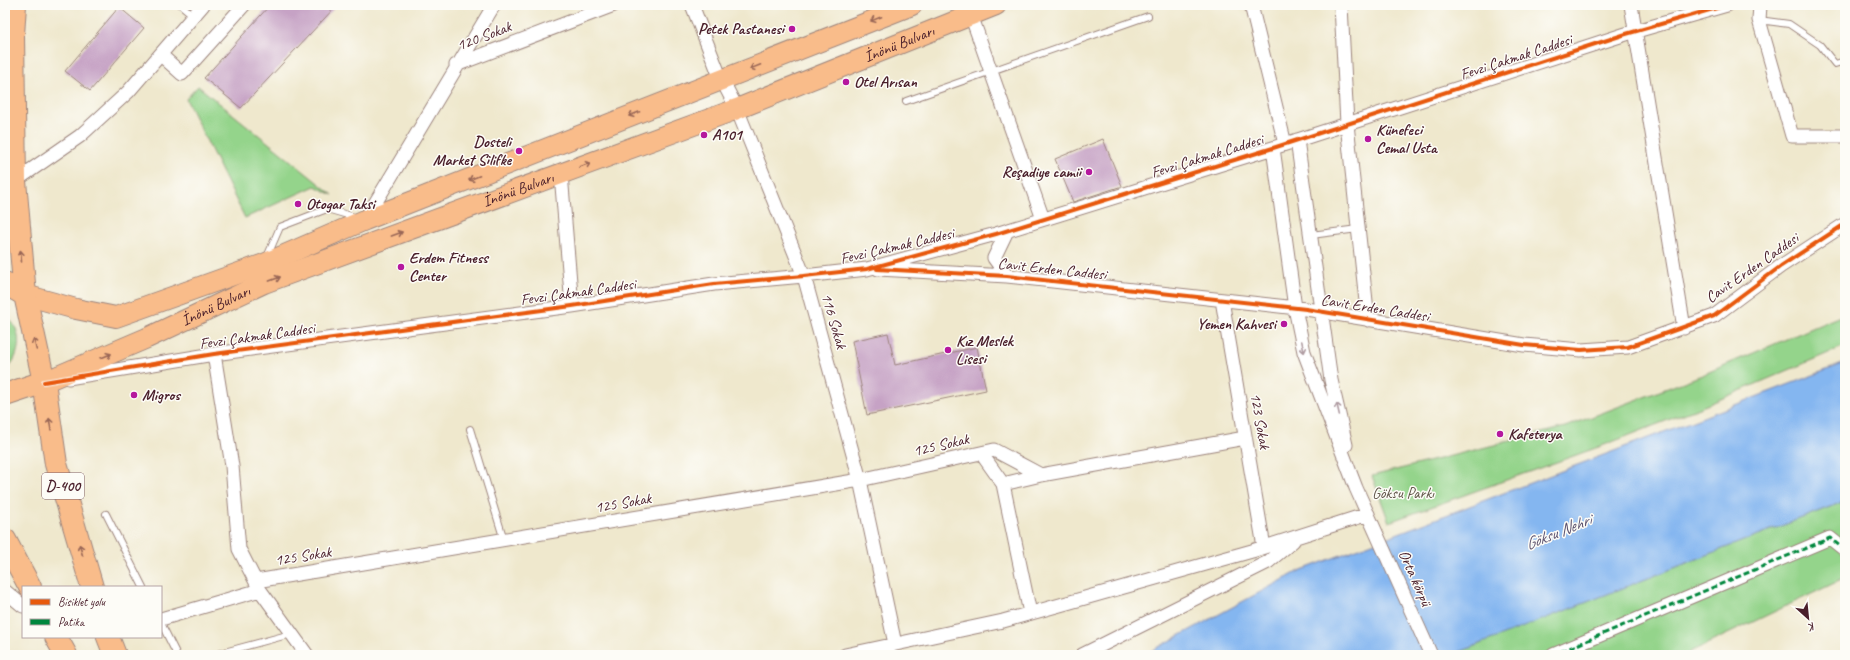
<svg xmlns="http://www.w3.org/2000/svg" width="1850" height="660" font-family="Caveat,sans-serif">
<rect width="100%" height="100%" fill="#fdfcf7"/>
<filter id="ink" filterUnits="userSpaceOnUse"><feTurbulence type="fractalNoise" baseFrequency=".025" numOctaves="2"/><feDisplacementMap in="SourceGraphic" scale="8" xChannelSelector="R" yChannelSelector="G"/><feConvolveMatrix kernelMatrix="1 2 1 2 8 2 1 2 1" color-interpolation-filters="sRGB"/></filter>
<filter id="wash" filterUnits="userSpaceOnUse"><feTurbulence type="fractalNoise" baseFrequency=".012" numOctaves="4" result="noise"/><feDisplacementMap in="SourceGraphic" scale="16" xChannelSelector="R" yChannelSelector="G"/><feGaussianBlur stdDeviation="0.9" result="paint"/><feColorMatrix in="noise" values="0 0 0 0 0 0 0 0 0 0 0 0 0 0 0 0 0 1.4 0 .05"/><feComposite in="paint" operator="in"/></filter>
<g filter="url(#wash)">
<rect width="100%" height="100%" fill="#efe8cd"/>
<path fill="#94d48b" stroke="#6f7a5b" d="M198,86L333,195L315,186L245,218L186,99Z
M1845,314V346L1709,404L1607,444L1389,522L1372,476L1565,427L1702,375Z
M5,316C24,328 22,357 5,370Z
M1845,501V578L1690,652V655H1457L1456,653Z"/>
<path fill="#84b6f0" stroke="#676a8e" d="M1845,363V501L1452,655H1144L1299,571Z"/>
<g id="blocks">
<path fill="#c6a2c5" d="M270,5H337L241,108L204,78Z
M119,7L144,28L90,91L65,71Z
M1103,139L1122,186L1073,202L1055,159Z
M888,333L895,365L977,347L986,390L867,415L852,341Z"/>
</g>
</g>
<g filter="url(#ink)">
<use href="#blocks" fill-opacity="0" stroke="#9c847c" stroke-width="1"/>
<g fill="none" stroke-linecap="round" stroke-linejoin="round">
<g stroke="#9c847c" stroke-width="8">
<path id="lane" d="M181,5L194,16
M1759,20L1789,24L1820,45L1835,64L1845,61
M906,101L1148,16
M1311,235L1358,229
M267,257L280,227L327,209L358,218
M470,429L504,540
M106,514L143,587
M161,623L177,655
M217,654L291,634"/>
</g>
<g stroke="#9c847c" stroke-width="15">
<path id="street" d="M692,5L719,74L737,109L804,276L860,480L895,644
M1251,5L1285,144
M1341,5L1347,124L1368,320
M1631,5L1684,328
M1760,5L1759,20L1792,136H1845
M971,15L1043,219
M161,55L182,74L244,5
M456,65L614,5
M1297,140L1331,380L1346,445
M1273,148L1295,308L1304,352L1356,488L1431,655
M561,174L572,306
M15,181L80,136L128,92L203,5
M365,220L494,5
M1007,231L994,258L1007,276
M878,269L1007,276L1306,309L1524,345L1581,350L1628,347L1714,316L1781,266L1845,224
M1222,300L1264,547
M214,354L232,466L239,549L260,590L307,655
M68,378L214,354L572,306L714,284L804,276L867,269L996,234L1273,148L1626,34L1727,5
M981,453L1003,484L1030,613
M1003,484L1041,475L1245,438
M256,581L860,480L994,450L1041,475
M5,591L23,606
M161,619L260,590
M845,655L1003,621L1252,551L1368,514
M1082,655L1268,562L1293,541
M1553,655L1830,538L1845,550"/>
</g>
<g stroke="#9c847c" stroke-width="22">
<g id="primary">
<path d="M25,295L76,309L116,317L264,264L365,220L912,5"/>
<path id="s1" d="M44,382L147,338L264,283L737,109L996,5"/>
</g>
</g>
<g stroke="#9c847c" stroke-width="24">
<path id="highway" d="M15,5L13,35L15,181L25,295L44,382L56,464L92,587
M5,283L25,295
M5,395L44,382
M5,540L30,587
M56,637L66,655
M108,637L115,655"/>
</g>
<use href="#lane" stroke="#fff" stroke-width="6"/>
<use href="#street" stroke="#fff" stroke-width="13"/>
<use href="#primary" stroke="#f9bc8a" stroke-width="20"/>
<use href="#highway" stroke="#f9bc8a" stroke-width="22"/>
<path stroke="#00873e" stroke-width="3" stroke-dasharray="6 3" stroke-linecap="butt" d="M1553,655L1830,538L1845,550"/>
<g stroke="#fdfcf7" stroke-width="6">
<path id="cycleway" d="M877,269L1007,276L1306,309L1524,345L1581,350L1628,347L1714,316L1781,266L1845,224
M44,382L214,354L572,306L714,284L804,276L867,269L996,234L1273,148L1626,34L1727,5"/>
</g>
<use href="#cycleway" stroke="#e8590c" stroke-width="4"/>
</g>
<defs><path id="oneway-shaft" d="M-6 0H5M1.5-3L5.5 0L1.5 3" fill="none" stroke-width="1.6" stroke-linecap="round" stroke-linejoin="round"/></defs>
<g stroke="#996656">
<use href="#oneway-shaft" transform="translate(876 19) rotate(158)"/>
<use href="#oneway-shaft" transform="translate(755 67) rotate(158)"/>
<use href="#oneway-shaft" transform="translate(634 114) rotate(158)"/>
<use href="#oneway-shaft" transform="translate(585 165) rotate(-20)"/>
<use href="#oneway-shaft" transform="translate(474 178) rotate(158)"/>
<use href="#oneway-shaft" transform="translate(397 234) rotate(-20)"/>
<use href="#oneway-shaft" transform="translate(21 256) rotate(-95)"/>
<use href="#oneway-shaft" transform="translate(275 279) rotate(-20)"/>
<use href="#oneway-shaft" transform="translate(35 344) rotate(-103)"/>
<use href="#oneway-shaft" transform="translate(106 356) rotate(-23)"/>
<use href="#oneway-shaft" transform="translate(50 424) rotate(-99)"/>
<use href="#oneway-shaft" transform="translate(81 550) rotate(-106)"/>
</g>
<g stroke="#ae9aa0">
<use href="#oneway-shaft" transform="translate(1303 347) rotate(78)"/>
<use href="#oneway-shaft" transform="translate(1338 409) rotate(-103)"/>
</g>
</g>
<g fill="#b5179e" stroke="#fdfcf7" stroke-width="1.5">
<circle cx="792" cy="29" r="4"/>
<circle cx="846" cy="82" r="4"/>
<circle cx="704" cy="135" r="4"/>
<circle cx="1368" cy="139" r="4"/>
<circle cx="519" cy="151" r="4"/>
<circle cx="1089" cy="172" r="4"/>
<circle cx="298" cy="204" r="4"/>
<circle cx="401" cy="267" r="4"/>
<circle cx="1284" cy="324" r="4"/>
<circle cx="948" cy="350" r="4"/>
<circle cx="134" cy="395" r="4"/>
<circle cx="1500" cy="434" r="4"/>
</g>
<g text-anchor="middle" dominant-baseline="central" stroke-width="3" stroke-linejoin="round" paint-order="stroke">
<rect fill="#fdfcf7" stroke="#806168" stroke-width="1" x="42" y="473" width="42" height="26" rx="3"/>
<g font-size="15" font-weight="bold" fill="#4a1f2b">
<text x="63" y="486">D-400</text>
</g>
<g font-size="16" font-weight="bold" fill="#4a1f2b" stroke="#fdfcf7" text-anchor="start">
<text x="784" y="29" text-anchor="end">Petek Pastanesi</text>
<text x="854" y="82">Otel Arısan</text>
<text x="1376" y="130">Künefeci<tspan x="1376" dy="18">Cemal Usta</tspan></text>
<text x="712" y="135">A101</text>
<text x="511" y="142" text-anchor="end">Dosteli<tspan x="511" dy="18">Market Silifke</tspan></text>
<text x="1081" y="172" text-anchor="end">Reşadiye camii</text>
<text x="306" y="204">Otogar Taksi</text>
<text x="409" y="258">Erdem Fitness<tspan x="409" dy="18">Center</tspan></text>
<text x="1276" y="324" text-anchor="end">Yemen Kahvesi</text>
<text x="956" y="341">Kız Meslek<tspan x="956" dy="18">Lisesi</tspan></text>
<text x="142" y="395">Migros</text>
<text x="1508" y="434">Kafeterya</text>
</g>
<g font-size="16" fill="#4a1f2b" stroke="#fdfcf7">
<text transform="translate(484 36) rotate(-21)">120 Sokak</text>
<text stroke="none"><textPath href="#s1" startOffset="920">İnönü Bulvarı</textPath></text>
<text transform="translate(1516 57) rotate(-18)">Fevzi Çakmak Caddesi</text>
<text transform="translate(1207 156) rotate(-17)">Fevzi Çakmak Caddesi</text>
<text stroke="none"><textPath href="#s1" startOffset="512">İnönü Bulvarı</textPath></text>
<text transform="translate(897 246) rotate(-13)">Fevzi Çakmak Caddesi</text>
<text transform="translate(1752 268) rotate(-35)">Cavit Erden Caddesi</text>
<text transform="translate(1052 269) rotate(6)">Cavit Erden Caddesi</text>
<text transform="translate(578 292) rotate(-8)">Fevzi Çakmak Caddesi</text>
<text stroke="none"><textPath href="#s1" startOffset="188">İnönü Bulvarı</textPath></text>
<text transform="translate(1375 308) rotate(9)">Cavit Erden Caddesi</text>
<text transform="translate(834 321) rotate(74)">116 Sokak</text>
<text transform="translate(257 336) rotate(-8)">Fevzi Çakmak Caddesi</text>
<text transform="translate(1260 421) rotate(80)">123 Sokak</text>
<text transform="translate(941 445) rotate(-13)">125 Sokak</text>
<text transform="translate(623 503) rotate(-10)">125 Sokak</text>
<text transform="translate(303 556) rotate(-9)">125 Sokak</text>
<text transform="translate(1415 578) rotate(66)">Orta körpü</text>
</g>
<g font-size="16" fill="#605548" stroke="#fdfcf7">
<text x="1403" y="493">Göksu Parkı</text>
</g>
<g font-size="17" font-style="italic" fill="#5e5470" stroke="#fdfcf7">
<text transform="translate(1558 532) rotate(-22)">Göksu Nehri</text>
</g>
</g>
<rect width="1850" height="660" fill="none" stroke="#fdfcf7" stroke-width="20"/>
<rect x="22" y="586" width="140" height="52" fill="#fdfcf7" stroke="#b5a4a5"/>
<rect x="30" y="599" width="20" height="6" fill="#e8590c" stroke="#b5a4a5"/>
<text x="58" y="606" font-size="12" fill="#4a1f2b">Bisiklet yolu</text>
<rect x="30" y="619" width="20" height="6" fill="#00873e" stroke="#b5a4a5"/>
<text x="58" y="626" font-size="12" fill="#4a1f2b">Patika</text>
<g transform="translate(1808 618) rotate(153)" stroke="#fdfcf7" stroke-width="3" paint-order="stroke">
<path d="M0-3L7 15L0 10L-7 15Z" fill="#4a1f2b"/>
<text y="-6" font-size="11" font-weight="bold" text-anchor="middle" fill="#4a1f2b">K</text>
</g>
</svg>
